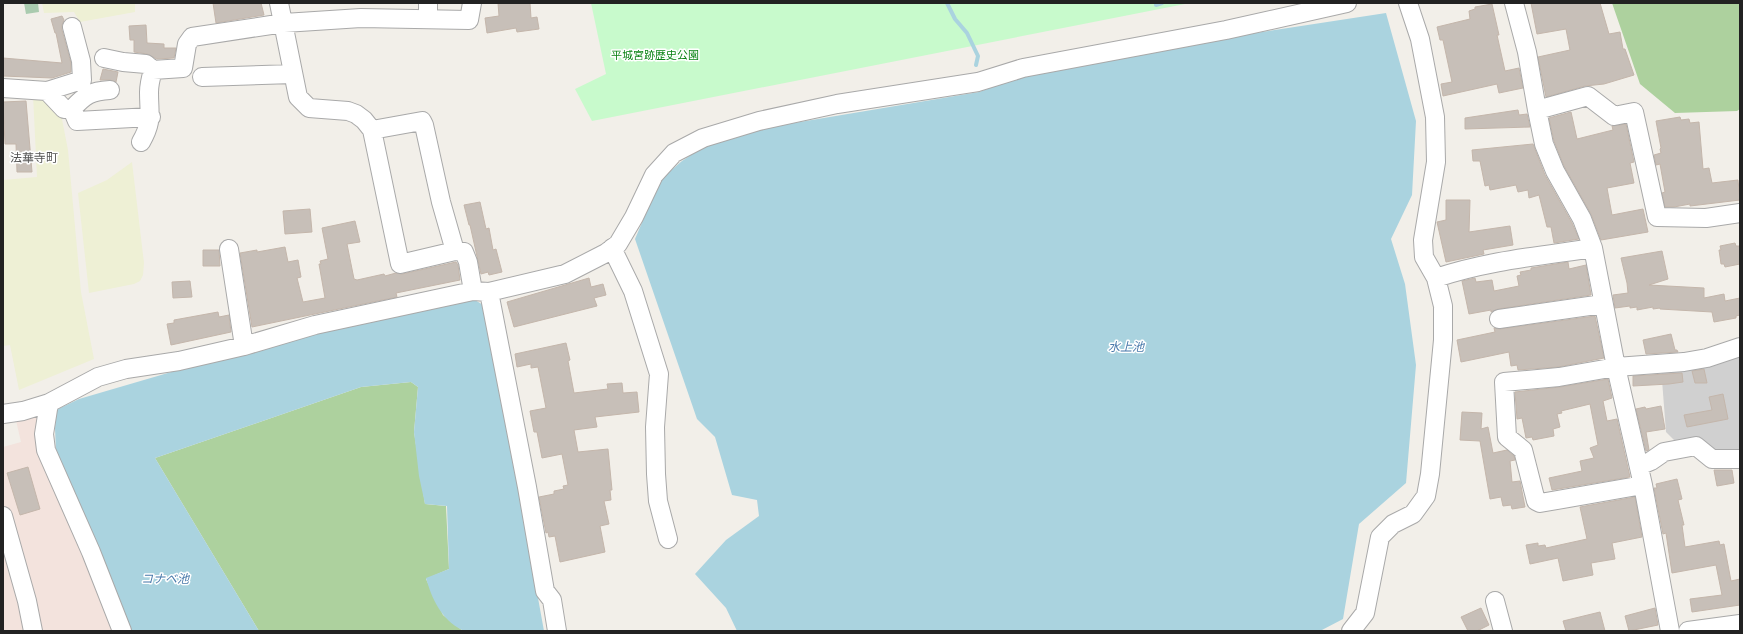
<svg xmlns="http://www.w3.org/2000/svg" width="1743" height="634" font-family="Cabin,'Noto Sans JP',sans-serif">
<rect width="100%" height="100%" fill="#f2efe9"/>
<path fill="#d0d0d0" d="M1740,352V453L1735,455L1678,444L1666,432L1661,367Z"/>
<path fill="#f3e3dd" d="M38,409L118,631H3V447L21,442L15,416Z"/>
<path fill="#eef0d5" d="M42,3H135V12L80,22L74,12L44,13Z
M33,95L49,101L61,114L68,150L81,292L94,359L19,390L10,345L3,346V180L37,177Z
M132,162L144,263L143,275L140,281L134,284L89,293L78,193L107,180Z"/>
<path fill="#add19e" d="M1612,3H1740V109L1737,111L1675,113L1640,84Z
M411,382L418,387L414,432L425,504L446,506L449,569L426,579L443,615L463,631H259L155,458L361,387Z"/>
<path fill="#aacbaf" d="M24,3H38L39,12L26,14Z"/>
<path fill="#c8facc" d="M591,3H1190L592,121L575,89L606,74Z"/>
<path fill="#aad3df" d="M1386,13L1416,121L1412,195L1391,239L1405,284L1416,365L1406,483L1359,524L1343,619L1320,631H737L726,608L695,574L726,540L759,516L757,500L732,495L715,437L697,419L635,239L660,180L682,161L706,145L776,126L979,92L1023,76L1229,37Z
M468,296L485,306L544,631C532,631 467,633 462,630C441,619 432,599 426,578L449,569L447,506L425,504L419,476L414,432L418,387L411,382L361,387L155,458L259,631H129L56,452L55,428L56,410L79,399L243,351Z"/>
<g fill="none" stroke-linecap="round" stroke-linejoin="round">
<path stroke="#aad3df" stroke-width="4" d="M947,3L955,19L967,33L978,56L976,65
M1156,3V5L1162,3"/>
</g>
<path fill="#c7bfb8" stroke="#c4b6ab" d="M213,3H261L264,15L216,23Z
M498,3H530L531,18L537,17L539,29L517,32L516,28L487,33L485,18L499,16Z
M1531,3H1600L1609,34L1620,32L1623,49H1625L1634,75L1604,84L1585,86L1546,97L1538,57L1570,50L1566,29L1537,34Z
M1492,4L1499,35H1497L1505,71L1519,68L1523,88L1499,93L1497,84L1443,96L1441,84L1452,82L1443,40H1440L1437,27L1470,19L1469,11L1475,9V7Z
M62,16L64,20L62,25V30L71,63V72L52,78L3,76V58L62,63L56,33H55L51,19Z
M146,25L147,43L164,44V48H176L174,58L157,59L147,54L134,52V40H130L129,26Z
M103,69L118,72L116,82L110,80H100Z
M26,101L32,172H17L16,144H5L3,102Z
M1518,110L1519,115L1527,114L1530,127L1465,129V118Z
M1571,112L1577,139L1613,130L1612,126L1626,124L1634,162L1630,163L1634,183L1607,188L1612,215L1643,209L1648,232L1601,240L1591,214L1564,166L1554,141L1549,118Z
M1680,117L1681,120L1689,119L1690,123L1699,122L1703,169L1709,168L1712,183L1738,180L1740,200L1690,206V204L1674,207H1665L1662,193L1665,192L1660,164L1656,165L1654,155L1661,153L1660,149L1661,148L1656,121Z
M1533,144L1545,175L1572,223L1579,239L1554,243L1551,227H1547L1539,195L1529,198L1528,190L1518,192L1516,185L1490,190L1489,185L1485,186L1480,161H1473L1472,150Z
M1446,200H1470L1469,232L1510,226L1513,245L1483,250L1484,254L1446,262L1437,222L1446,220Z
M480,202L486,229L489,228L493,250L496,249L502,272L489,275L488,272L481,274L470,225H469L464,205Z
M310,209L312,232L285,234L283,211Z
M355,221L360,242L347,244L354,279L357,280L384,274L385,276L396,273L402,274L456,262L458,265L460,280L396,293L397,297L252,327L240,253L257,250V252L285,247L288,262L298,260L301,277L297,278L303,302L325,298L319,264H321L320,261L328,259L322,228Z
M1735,243L1736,246H1740V264L1725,267L1724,264H1721L1719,250H1721L1720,246Z
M203,250H219L220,266H203Z
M1662,251L1668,279L1649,285L1704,288V298L1724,294L1725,301L1740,298V315L1736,316V318L1714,322L1712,312L1660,309V308L1653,309V307L1637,310V307L1630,308V306L1615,308L1613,295L1628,293L1627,283L1621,258Z
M1568,262L1569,269L1586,265L1591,295L1498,309L1491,312V310L1469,314L1462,281L1475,278L1476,282L1492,280L1494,291L1519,286L1517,276L1521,275L1520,272L1531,270V268Z
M589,278L591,287L603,284L606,295L594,298L597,306L514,327L507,302Z
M190,281L192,297L173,298L172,282Z
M218,312L219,317L229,315L231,332L171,345L167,324L174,323V320Z
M1595,316L1604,358L1558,367L1518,370L1517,365L1511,366L1509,352L1461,362L1457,340L1495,332L1494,328L1500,329Z
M1671,334L1675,350H1677L1678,352L1646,354L1643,340Z
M566,343L570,360L568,361L574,393L608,389L607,384L622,383L623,393L637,392L639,412L595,417L597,427L574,430L578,452L608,449L612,490H610L611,500L604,501L609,524L600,526L605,552L560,562L555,536L549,537L548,532L546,533L539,497L554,494V491L564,489L563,486L568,485L562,454L542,458L537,432H534L530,411L546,408L538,367L531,368V364L517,367L515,354Z
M1704,369L1707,383H1695L1692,371Z
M1682,373L1683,382L1669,384L1633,386V376Z
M1608,379L1612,398L1603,401L1607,421L1617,419L1630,477L1552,490L1549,478L1582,471L1580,461L1594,458L1590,448L1598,445L1590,404L1561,411L1562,413L1557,414L1560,427L1553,429L1554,436L1533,440L1532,437L1526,438L1522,418L1517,419L1515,392L1560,387Z
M1723,394L1728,419L1687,427L1684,415L1712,410L1709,397Z
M1661,406L1665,429L1646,432L1649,450L1646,451L1636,409L1645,407L1646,409Z
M1462,412L1482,413L1481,429L1488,427L1493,453L1507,450L1514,456L1515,460L1510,461L1512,482L1520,481L1525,507L1512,509L1511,505L1503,506L1501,497L1490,499L1480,441L1460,440Z
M28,467L40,509L20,515L7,473Z
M1714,470H1732L1734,483L1717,486Z
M1677,479L1682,499L1678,500L1684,525H1682L1685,547L1719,541L1720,545L1724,544L1731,581L1740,579V605L1692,612L1690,599L1722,595L1716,565L1672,573L1666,533L1663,534L1654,488H1657L1656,484Z
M1635,497L1642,537L1612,543L1615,559L1591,563L1593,575L1563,581L1558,558L1530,564L1526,545L1538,543V546L1545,545L1546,548L1587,539L1580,507Z
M1481,608L1489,625L1477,631H1468L1461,617Z
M1655,608L1658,625L1629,631L1625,616Z
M1600,612L1605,631H1566L1563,621Z"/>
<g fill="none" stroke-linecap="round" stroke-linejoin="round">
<g stroke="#a9a9a9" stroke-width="20">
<path id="minor" d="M279,3L298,97L309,108L348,111L356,114L364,120L372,130L400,264L455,251L464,252L468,262L473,291
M1514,3L1527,52L1537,110L1544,144L1555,171L1582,219L1593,248L1616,367L1643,485L1670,631
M428,19V3
M104,58L123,62L146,64L153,70
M202,77L293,74
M3,88L47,91L64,109H72C85,95 91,91 110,90
M47,91L82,80L81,61L72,27
M72,109L77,121L151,117
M1537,110L1588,96L1614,116L1634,112L1657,217L1706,218L1740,213
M372,130L422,121L424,125L441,202L455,251
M141,142C153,121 149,115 149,92C149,85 151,77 153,70L183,68L187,44L192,37L284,23L361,18L469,20L472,3
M612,248L633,291L659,374L655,427L656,474L658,501L668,539
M229,249L244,346
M1436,278C1486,261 1540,256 1593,248
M489,292L527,487L545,591L552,600L557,631
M1499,319L1603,304
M49,403L98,377L126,369L179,361L244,346L315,325L473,291L489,292L565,274L606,253L618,244L634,217L654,175L674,153L703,138L759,121L837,104L978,82L1023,68L1226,30L1347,3
M3,414L23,411L49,403L44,434L46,450L91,552L122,631
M1639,466L1651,461L1664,452L1696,446L1712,459H1740
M1643,485L1540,503L1536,501L1523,450L1507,437L1504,382L1559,377L1616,367L1684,362L1707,358L1740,347
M3,516L27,601L33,631
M1495,601L1503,631
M1351,631L1365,613L1380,537L1393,524L1413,514L1426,496L1430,474L1443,340V306L1436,278L1424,257L1423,240L1436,162L1435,117L1420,39L1408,3
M1688,631L1740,624"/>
</g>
<use href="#minor" stroke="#fff" stroke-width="18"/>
</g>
<g text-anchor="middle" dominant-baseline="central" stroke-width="3" stroke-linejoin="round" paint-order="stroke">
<g font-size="11" fill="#0c8416" stroke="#fff">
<text x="655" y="55">平城宮跡歴史公園</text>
</g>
<g font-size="12" fill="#555" stroke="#fff">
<text x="34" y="157">法華寺町</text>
</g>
<g font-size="12" font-style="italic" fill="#4a7aab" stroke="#fff">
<text x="1126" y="346">水上池</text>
<text x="165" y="578">コナベ池</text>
</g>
</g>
<rect width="1743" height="634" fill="none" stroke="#222222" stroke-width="8"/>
</svg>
